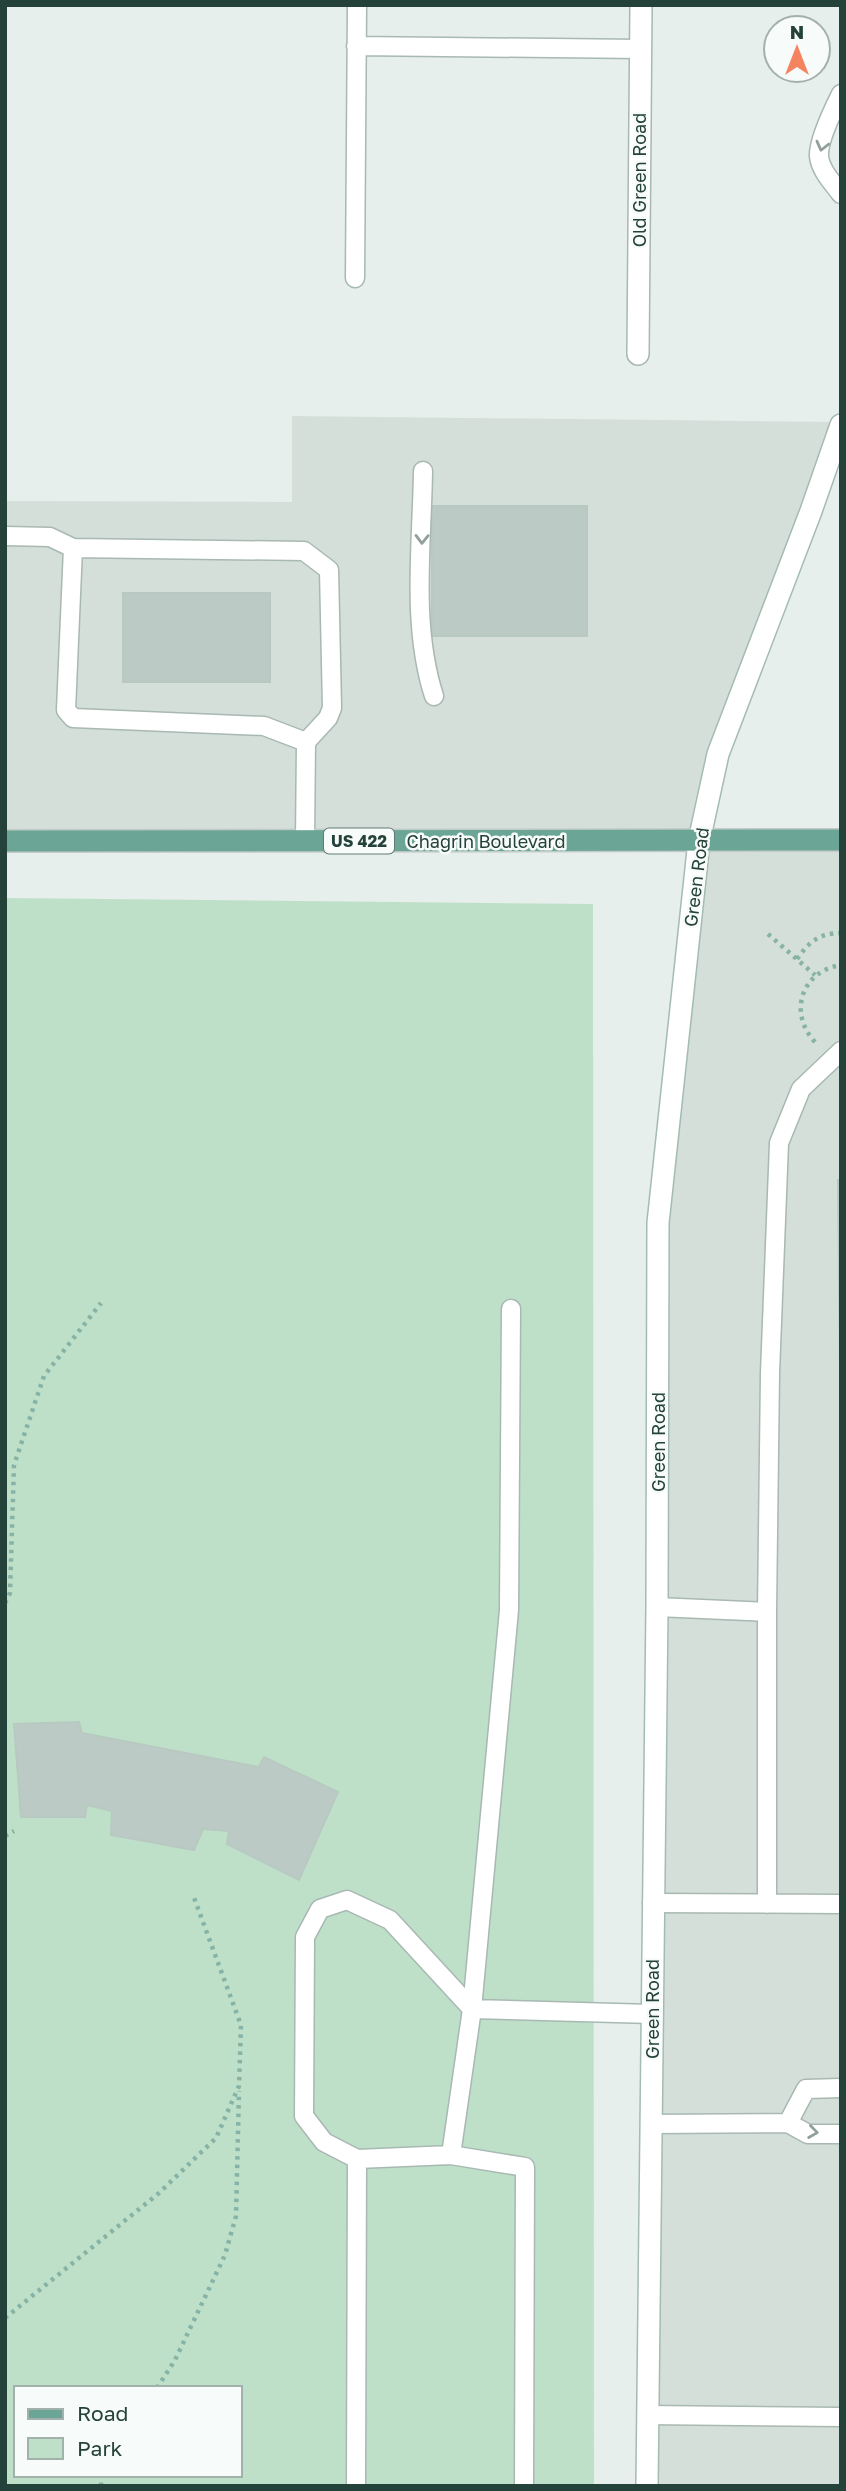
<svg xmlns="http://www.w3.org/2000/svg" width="846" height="2491" font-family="'Golos Text',sans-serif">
<rect width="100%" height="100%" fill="#e6efeb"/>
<path fill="#d4dfda" d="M292,416L841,422L699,840L841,841V2486H646L658,1223L699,841H5V501L292,502Z"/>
<path fill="#bfe0c8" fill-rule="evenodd" d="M5,898L593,904L594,2486H5ZM16,2388H240V2475H16Z"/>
<path fill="#bbcac4" stroke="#b8c9c2" stroke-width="2" d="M432,506H587V636H432Z
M123,593H270V682H123Z
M838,1180H841V1453Z
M79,1722L82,1733L259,1767L264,1757L338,1792L299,1880L227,1844L229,1831L203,1829L194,1850L111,1835L112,1811L87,1805L85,1817H21L14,1724Z"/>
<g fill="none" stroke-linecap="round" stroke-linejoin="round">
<g stroke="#a8b8b2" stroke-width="21">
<path id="service" d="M356,46L640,49
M841,94C834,108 818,141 819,156C820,170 833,183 841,194
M355,278L357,5
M423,471C422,544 411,625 434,696
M5,536L50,537L73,548
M305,841L306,742L328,718L332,708L329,570L304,551L73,548L66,710L73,718L264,726L306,742
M657,1607L767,1612L770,1373L779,1143L801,1089L841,1051
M767,1612V1904
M652,1903L841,1904
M472,2009L390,1920L347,1900L320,1909L305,1937L304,2116L324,2142L357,2159L451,2155L472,2009L652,2014
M472,2009L509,1610L511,1309
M788,2123L806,2089L841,2088
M651,2124L788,2123L808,2134H841
M451,2155L525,2167L524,2486
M647,2415L841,2417
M356,2486L357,2159"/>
</g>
<g stroke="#a8b8b2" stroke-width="24">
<path id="minor" d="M638,354L641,5"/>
</g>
<g stroke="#a4bbb3" stroke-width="24">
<path id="secondary" d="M647,2486L657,1607L658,1223L699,841L718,754L811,511L841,425"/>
</g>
<g stroke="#c2cac8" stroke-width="24">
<path id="primary" d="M5,841L841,840"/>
</g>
<path stroke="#86b3a5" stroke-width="4.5" stroke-dasharray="3.5 5" stroke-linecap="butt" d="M768,934L815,975
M797,959C809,942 819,933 841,933
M815,1042C788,1013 801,971 841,965
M5,1603L10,1593L14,1465L44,1376L101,1303
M5,1836L14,1831
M5,2318L159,2193L216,2138L239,2086L241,2025L193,1895
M157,2388L175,2360L225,2255L236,2216L239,2091
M101,2486V2475"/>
<use href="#service" stroke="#fff" stroke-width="18"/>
<use href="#minor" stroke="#fff" stroke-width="21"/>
<use href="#secondary" stroke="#fff" stroke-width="21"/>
<use href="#primary" stroke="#6aa596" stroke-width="21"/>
</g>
<defs><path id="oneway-chevron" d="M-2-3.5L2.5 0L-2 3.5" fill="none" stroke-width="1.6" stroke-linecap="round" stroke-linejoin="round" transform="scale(1.75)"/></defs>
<g stroke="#92a09c">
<use href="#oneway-chevron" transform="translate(822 146) rotate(104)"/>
<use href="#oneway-chevron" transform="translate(422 539) rotate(91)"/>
<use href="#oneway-chevron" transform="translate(813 2132) rotate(8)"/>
</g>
<g text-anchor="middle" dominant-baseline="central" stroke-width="5" stroke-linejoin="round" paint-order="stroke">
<rect fill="#f7fbf9" stroke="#637a73" stroke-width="2" x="324" y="828.5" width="70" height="25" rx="5"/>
<g font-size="16" font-weight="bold" fill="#24423a">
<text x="359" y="841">US 422</text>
</g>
<g font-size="18" fill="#24423a" stroke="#f7fbf9">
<text transform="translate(639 180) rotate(-90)">Old Green Road</text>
<text x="486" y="841">Chagrin Boulevard</text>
<text transform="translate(696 877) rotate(-83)">Green Road</text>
<text transform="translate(658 1442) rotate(-90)">Green Road</text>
<text transform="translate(652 2009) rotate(-90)">Green Road</text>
</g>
</g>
<rect width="846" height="2491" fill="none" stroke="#24423a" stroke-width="14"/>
<rect x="14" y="2386" width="228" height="91" fill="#f7fbf9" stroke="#a3b1ad" stroke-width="2"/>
<rect x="28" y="2409" width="35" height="10" fill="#6aa596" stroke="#a3b1ad" stroke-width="2"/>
<text x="77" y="2421" font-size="21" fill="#24423a">Road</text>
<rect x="28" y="2438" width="35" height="21" fill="#bfe0c8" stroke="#a3b1ad" stroke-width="2"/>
<text x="77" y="2456" font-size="21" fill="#24423a">Park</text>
<g transform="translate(797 49)"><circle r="33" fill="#f7fbf9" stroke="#a3b1ad" stroke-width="2"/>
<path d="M0-5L12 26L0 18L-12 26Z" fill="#f4845f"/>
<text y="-10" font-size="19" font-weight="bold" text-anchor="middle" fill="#24423a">N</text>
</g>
</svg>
